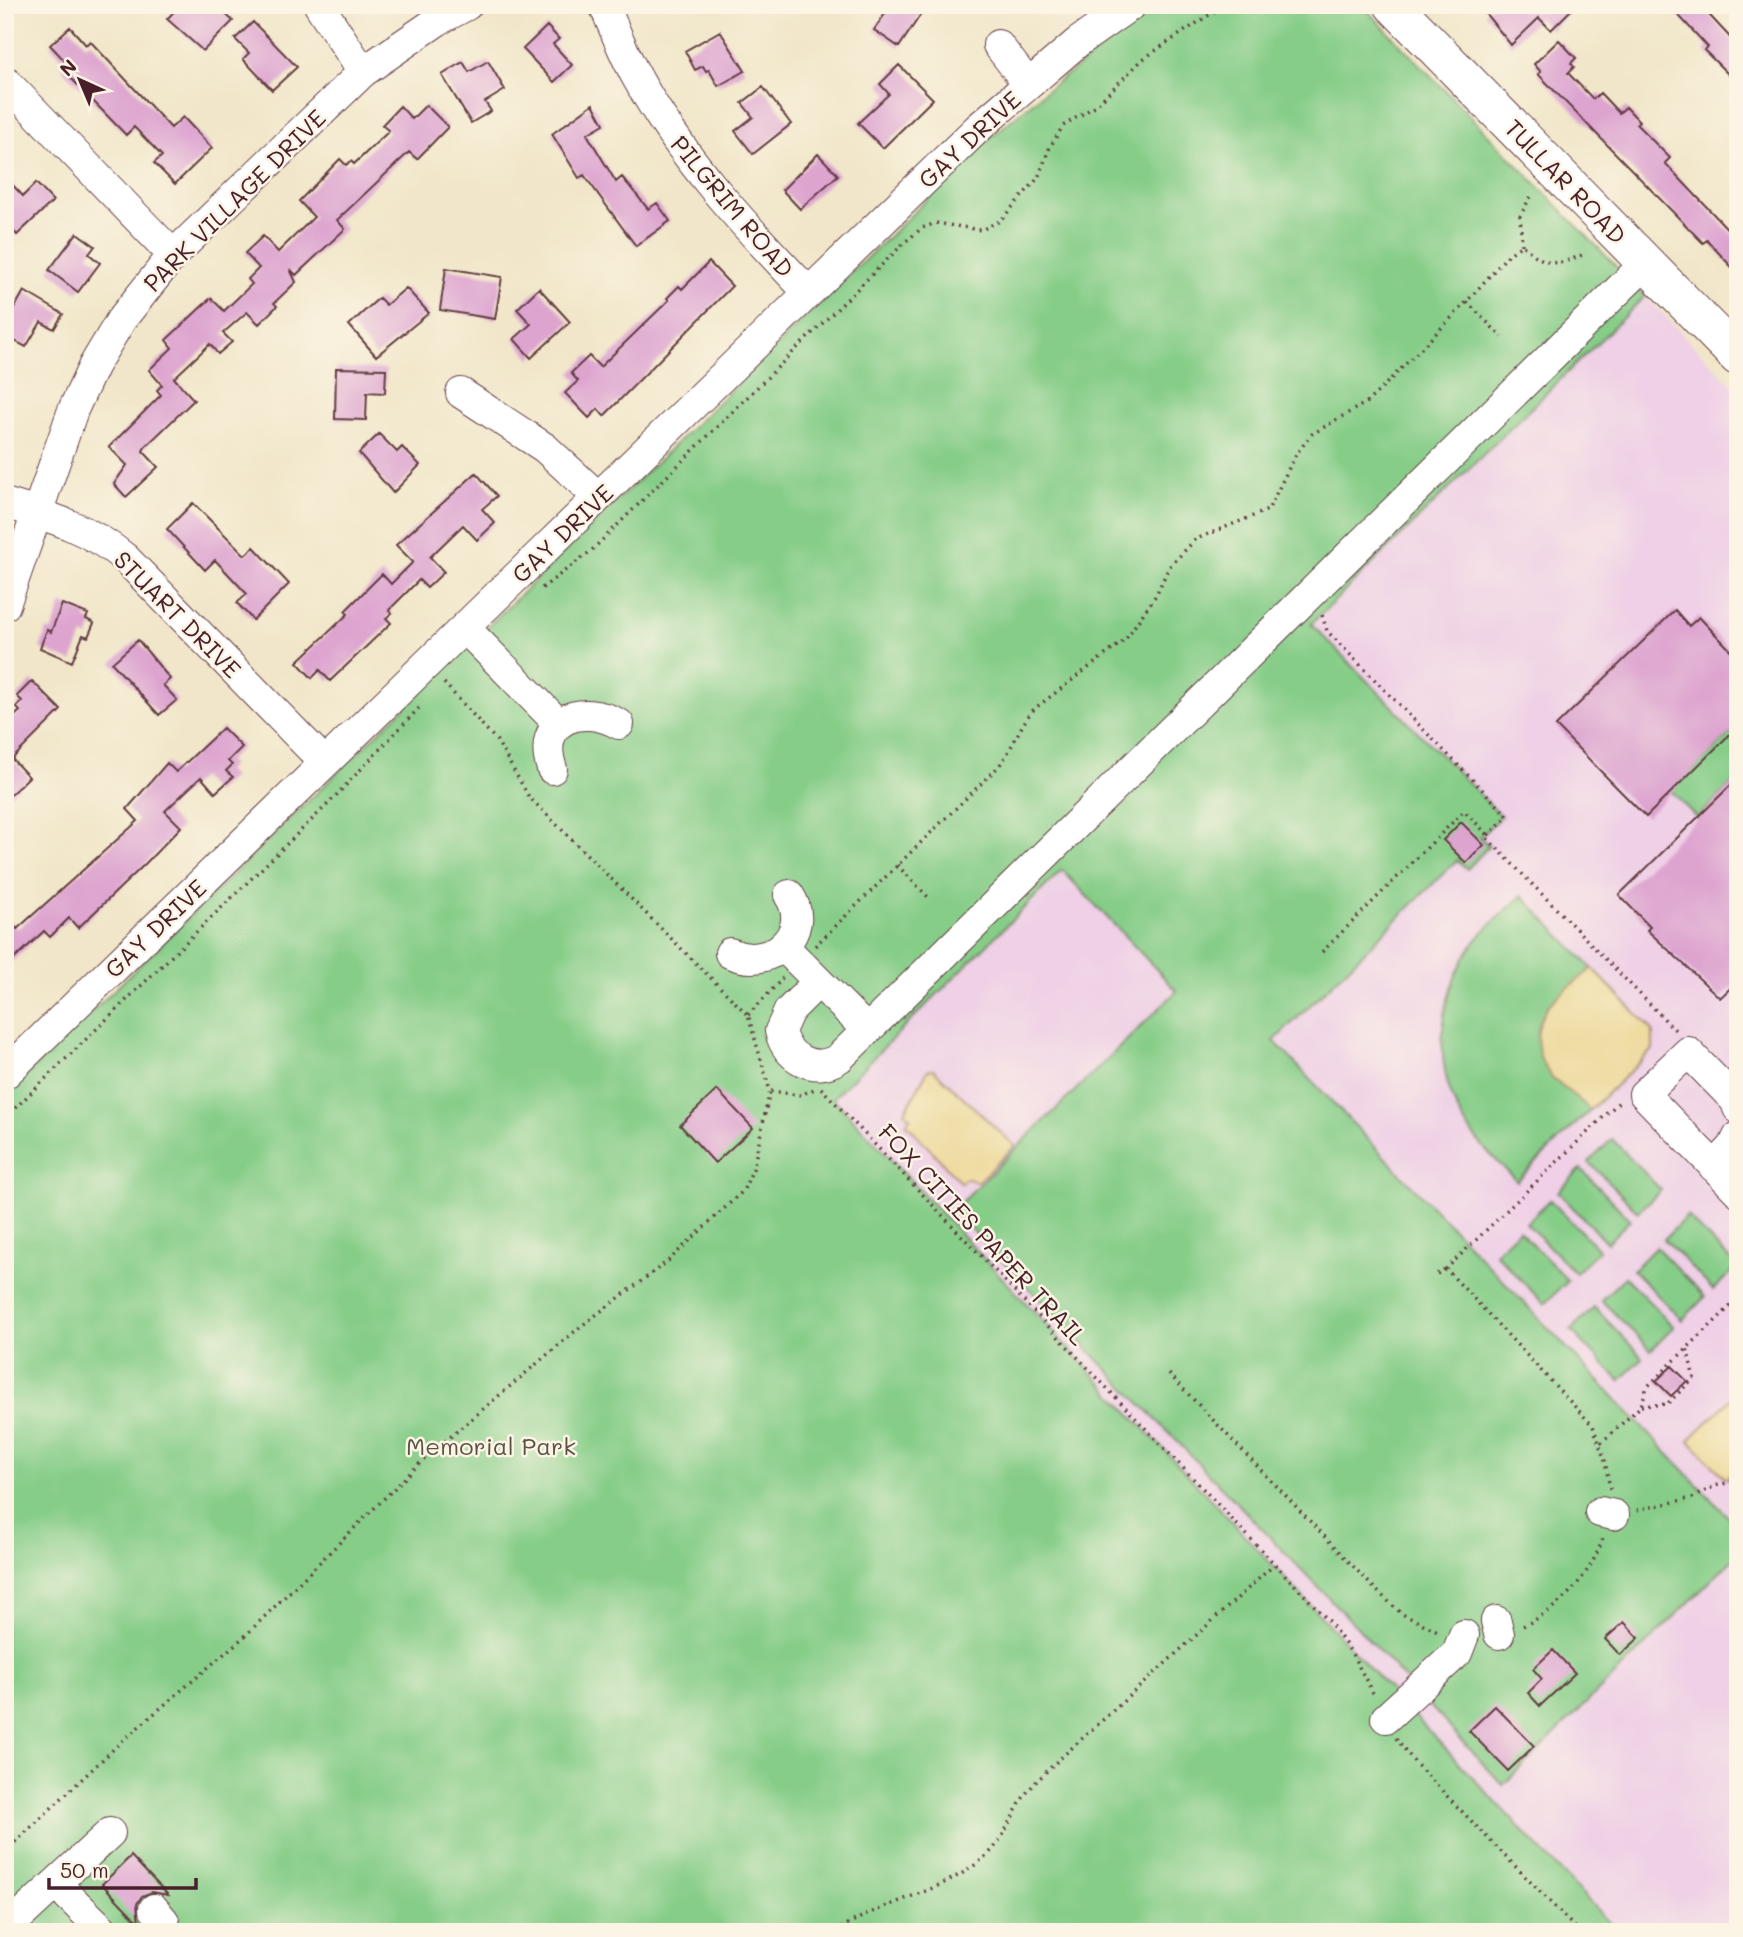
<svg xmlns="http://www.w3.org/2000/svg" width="1743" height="1937" font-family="Mali,sans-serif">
<rect width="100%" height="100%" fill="#fcf5e5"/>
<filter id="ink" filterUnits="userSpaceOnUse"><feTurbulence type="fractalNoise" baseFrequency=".0143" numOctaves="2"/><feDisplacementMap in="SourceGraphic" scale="14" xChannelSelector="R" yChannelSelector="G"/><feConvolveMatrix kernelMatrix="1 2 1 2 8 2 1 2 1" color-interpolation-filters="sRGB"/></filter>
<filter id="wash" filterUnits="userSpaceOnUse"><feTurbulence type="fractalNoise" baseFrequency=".00686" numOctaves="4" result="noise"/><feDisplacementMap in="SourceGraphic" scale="28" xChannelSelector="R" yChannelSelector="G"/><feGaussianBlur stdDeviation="1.57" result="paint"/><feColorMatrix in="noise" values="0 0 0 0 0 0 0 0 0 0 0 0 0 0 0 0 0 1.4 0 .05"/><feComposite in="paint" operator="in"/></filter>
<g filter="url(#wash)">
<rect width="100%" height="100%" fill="#f1e6c9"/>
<path fill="#efd0e6" d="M1645,296L1738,391V1932H1618L833,1098Z"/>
<path fill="#86cd88" stroke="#68765a" stroke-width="2" d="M1160,5H1362L1645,296L1311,624L1501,816L1480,837L1489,846L1467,869L1457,860L1274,1041L1738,1527V1554L1503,1785L1356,1626L953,1210L1177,991L1062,870L833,1098L1618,1932H5V1096L989,139L1047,90Z
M1734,730L1738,734V778L1697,818L1671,791Z
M1522,896L1653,1031V1049L1517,1181C1499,1163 1480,1146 1466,1125C1429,1066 1437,986 1482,933C1494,920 1509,908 1522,896Z
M1612,1139L1661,1190L1638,1212L1589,1162Z
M1581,1169L1630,1220L1607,1243L1558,1192Z
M1550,1200L1599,1250L1575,1273L1526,1223Z
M1687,1216L1737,1267L1713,1290L1664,1239Z
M1519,1230L1568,1281L1544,1304L1495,1253Z
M1656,1247L1705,1297L1682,1320L1633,1270Z
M1625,1277L1674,1327L1651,1350L1601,1300Z
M1594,1307L1643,1358L1620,1381L1571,1330Z"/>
<path fill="#eeda9e" stroke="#9c7c64" stroke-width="2" d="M1592,968L1653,1031V1049L1590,1110C1577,1096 1564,1090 1553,1078C1535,1060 1532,1029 1547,1007C1556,995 1579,981 1592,968Z
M933,1069L1015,1146L977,1182L966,1178L961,1183L906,1123L910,1118L905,1112L928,1070Z
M1738,1392V1468L1726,1479L1689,1440Z"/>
<g id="blocks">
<path fill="#dda4d0" d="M180,5H202L209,12L216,5L233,21L203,51L167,19Z
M891,5H927L899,47L874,30Z
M1492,5H1576L1551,30L1539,18L1511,45L1485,13Z
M1669,5H1700L1738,46V84L1704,50L1708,47Z
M253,22L297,67L272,90L243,59L249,53L235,39Z
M547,26L559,39L553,44L572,65L554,82L523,49Z
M70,27L86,45L90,41L171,128L183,117L212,148L175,184L154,163L162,156L134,127L126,135L62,69L67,63L50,45Z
M720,31L745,71L718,86L709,70L706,71L703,66L695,70L685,51Z
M1559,40L1576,58L1571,63L1574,67L1568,73L1593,99L1600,93L1619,113L1626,107L1639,121L1636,124L1670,158L1665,163L1738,240V274L1707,240L1703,243L1538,74L1541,72L1534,64Z
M488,61L505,90L485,102L491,111L471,123L442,75L463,62L469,72Z
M899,65L933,99L883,148L858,123L889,94L880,84Z
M763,87L791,124L753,154L735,131L753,117L742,103Z
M593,104L604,124L587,134L616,182L622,177L648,209L657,203L670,221L636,246L584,175L579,178L552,134Z
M426,105L448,127L417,159L409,152L337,220L345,229L296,275L290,269L296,282L274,303L277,306L259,324L247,312L223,333L232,342L218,354L210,344L174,378L194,400L145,447L143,451L158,467L126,497L114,484L127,465L109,447L161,395L157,390L162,385L149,370L172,348L166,340L211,298L224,311L252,284L248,279L259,268L245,253L263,236L278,252L314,217L299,201L340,159L346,165L351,161L354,164L389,131L382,125L400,106L412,119Z
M818,154L838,175L800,209L782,190Z
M5,177L23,196L36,183L53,201L17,235L5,222Z
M77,233L95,246L89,254L100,263L78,292L49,270Z
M709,262L732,286L604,416L598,409L589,418L565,393L578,381L571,373L589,356L600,367L669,300L667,298L679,286L682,289Z
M446,268L502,277L495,319L440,310Z
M406,288L429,313L376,356L349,325L379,298L386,305Z
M539,288L570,322L531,358L514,339L531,324L517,309Z
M24,291L63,314L54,329L41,322L26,347L5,336V325Z
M336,368L386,369L385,393L367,392L366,420L335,419Z
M379,434L397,452L402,447L420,465L393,493L359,453Z
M476,473L497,496L482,509L495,523L477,540L463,525L430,557L444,572L427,588L419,580L389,610L392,613L386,618L391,623L330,681L320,670L312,678L297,662L348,614L345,611L382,574L391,584L413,562L396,545Z
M193,503L245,555L254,547L289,584L253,620L237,603L247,594L215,560L205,570L167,529Z
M62,604L88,614L86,619L94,623L88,637L83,635L72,662L40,648L47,630L51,632Z
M1675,610L1689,626L1699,617L1738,658V726L1646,817L1556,726Z
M138,640L170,679L163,685L177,700L159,715L112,663Z
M32,681L61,710L12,759L29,777L5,800V725L20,711L16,707L22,701L17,696Z
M223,728L242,747L228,761L232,765L226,771L233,777L215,793L201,777L165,811L181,827L144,865L78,928L69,918L50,937L44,931L5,968V916L17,929L138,821L127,809L167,763L176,772Z
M1738,778V981L1720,998L1647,930L1650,927L1619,895Z
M1461,822L1484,845L1466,863L1443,840Z
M717,1090L753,1128L715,1163L680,1125Z
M1672,1366L1687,1381L1671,1396L1656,1381Z
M1624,1622L1639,1638L1620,1655L1605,1639Z
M1553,1650L1575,1673L1540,1706L1528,1693L1542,1679L1533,1669Z
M1495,1706L1534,1746L1508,1771L1469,1731Z
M131,1856L168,1895L152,1892L142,1896L137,1904L139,1923L102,1884Z"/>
</g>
</g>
<g filter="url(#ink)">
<use href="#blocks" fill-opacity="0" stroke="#633d43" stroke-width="2"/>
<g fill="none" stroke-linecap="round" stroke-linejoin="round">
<g stroke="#633d43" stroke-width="32">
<path id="minor" d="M319,5L363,72
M604,5C614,28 623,52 635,74C680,157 743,224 808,292
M998,45L1028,84
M5,81L173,255
M461,393L545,448L598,497
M5,503C50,517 89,528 125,558L325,763
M5,605L73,410L94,365L121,320L173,255L363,72L437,21L467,5
M465,628L558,723
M552,769C535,719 581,703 619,724
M783,946L867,1030
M730,953C769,972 814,933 789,895
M818,982L789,1011L780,1031C786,1059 815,1074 839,1058L1646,263
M5,1074L978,128L1078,42L1131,5
M1738,1108L1735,1100L1688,1052L1644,1094L1738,1191
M1714,1167L1733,1147L1738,1137
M1600,1512L1614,1515
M1496,1621L1499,1634
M1386,1718L1457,1653L1464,1635
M56,1884L105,1932
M154,1909L164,1921L166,1932
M5,1930L110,1833"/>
</g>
<g stroke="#633d43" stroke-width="39">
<path id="major" d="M1393,5L1738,357"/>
</g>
<path stroke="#633d43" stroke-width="3.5" stroke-dasharray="2 5" stroke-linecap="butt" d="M1522,245L1520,216L1531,196
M1467,302L1502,337
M542,588L591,551L905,242L922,228L936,223L981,230L1000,221L1038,178L1050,147L1063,126L1095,106L1143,59L1224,5
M1322,615L1327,631L1508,816L1486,837L1678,1033
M444,683L497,741L529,797L748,1015L770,1091L800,1095L814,1089
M897,865L929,898
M815,946L999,766C1013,748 1019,726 1034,709L1125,640L1156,595L1169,567L1196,539L1268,510L1296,454L1312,434L1367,402L1380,390L1463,306L1508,255L1522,245C1547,267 1557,267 1586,253
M1322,952L1464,811L1488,835
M748,1015L783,978
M821,1088L1329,1621L1351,1652L1375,1697
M5,1118L327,805L419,708
M1437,1274L1446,1269
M1169,1374L1374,1588L1402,1614L1440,1632
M1641,1406L1667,1404L1694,1378L1687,1348
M1601,1443L1641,1406L1647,1387L1738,1299
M1610,1489L1605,1461L1593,1426L1446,1269L1621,1100
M1637,1510L1692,1498L1715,1486L1738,1480
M1523,1626C1559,1609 1590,1577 1603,1538
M1396,1738L1415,1763L1579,1932
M5,1852L122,1741L245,1636L423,1460L580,1327L668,1261L743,1191L753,1169L770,1091
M835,1932C881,1901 941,1894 984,1858C1002,1843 1007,1825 1019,1805C1027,1789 1041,1777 1054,1764L1274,1565"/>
<use href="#minor" stroke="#fff" stroke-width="30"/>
<use href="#major" stroke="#fff" stroke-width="37"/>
</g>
</g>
<g text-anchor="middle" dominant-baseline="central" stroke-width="5" stroke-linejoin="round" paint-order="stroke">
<g font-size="24" fill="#4a1f2b" stroke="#fcf5e5">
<text transform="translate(969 139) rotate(-43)">GAY DRIVE</text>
<text transform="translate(1566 181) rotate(46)">TULLAR ROAD</text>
<text transform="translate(234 200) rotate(-45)">PARK VILLAGE DRIVE</text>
<text transform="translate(733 206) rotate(50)">PILGRIM ROAD</text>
<text transform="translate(562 533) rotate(-44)">GAY DRIVE</text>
<text transform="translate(178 614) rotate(45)">STUART DRIVE</text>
<text transform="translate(155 928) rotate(-44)">GAY DRIVE</text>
<text transform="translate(983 1234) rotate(47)">FOX CITIES PAPER TRAIL</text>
</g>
<g font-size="24" fill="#5c5347" stroke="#fcf5e5">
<text x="491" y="1445">Memorial Park</text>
</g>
</g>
<rect width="1743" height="1937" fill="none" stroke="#fcf5e5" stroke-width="28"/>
<g transform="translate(80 80) rotate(316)" stroke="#fcf5e5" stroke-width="5" paint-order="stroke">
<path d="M0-5L12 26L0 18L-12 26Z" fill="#4a1f2b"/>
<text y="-10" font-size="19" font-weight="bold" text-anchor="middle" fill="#4a1f2b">N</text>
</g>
<path d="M49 1878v10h147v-10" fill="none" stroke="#4a1f2b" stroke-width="3.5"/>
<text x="60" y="1878" font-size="21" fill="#4a1f2b" stroke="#fcf5e5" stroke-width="5" paint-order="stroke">50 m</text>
</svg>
